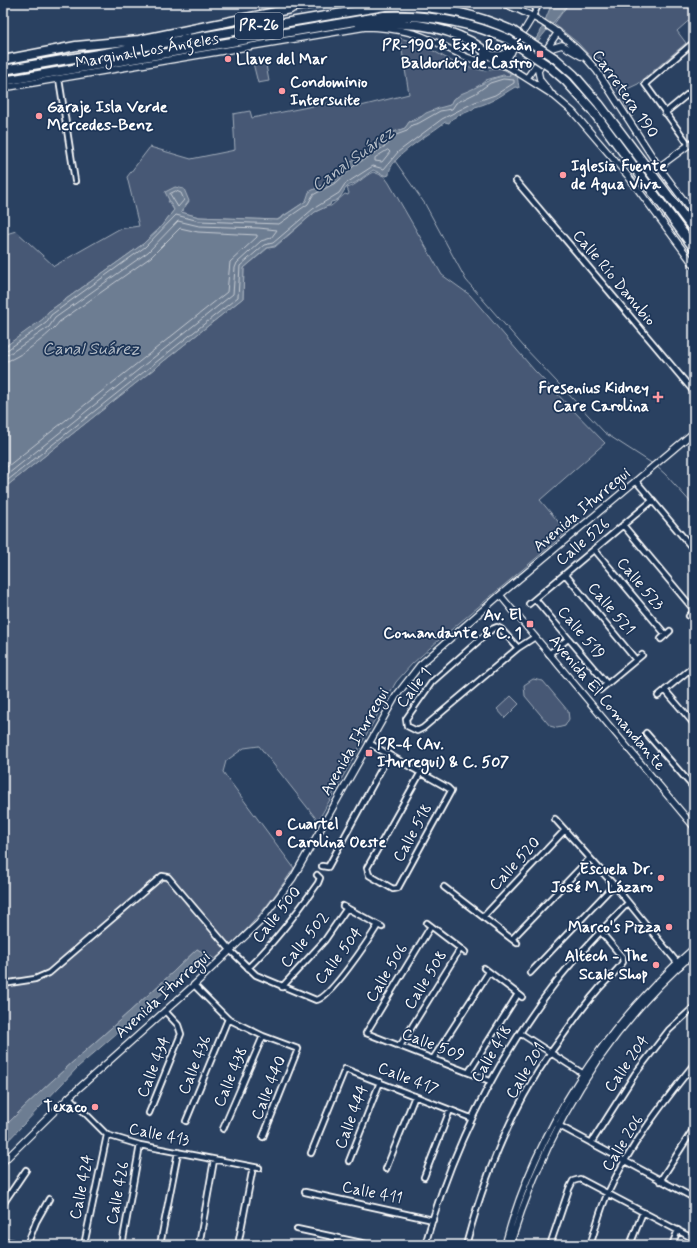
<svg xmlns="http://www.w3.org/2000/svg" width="697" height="1248" font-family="Mynerve,sans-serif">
<rect width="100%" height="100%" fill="#2a4161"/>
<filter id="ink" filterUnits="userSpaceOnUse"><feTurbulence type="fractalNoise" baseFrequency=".025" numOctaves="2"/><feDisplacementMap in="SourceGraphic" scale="8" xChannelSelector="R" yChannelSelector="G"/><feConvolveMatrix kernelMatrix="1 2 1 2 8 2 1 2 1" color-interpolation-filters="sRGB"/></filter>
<g filter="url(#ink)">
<path fill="#465975" stroke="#a2acba" d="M566,3H694V16L677,31L686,43L638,84L623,91L634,115L631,117L613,79L600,57L595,62L578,43L554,24L566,7Z
M400,38L423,45L455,63L485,71L501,68L510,73L509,76L503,75L486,80L475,89L453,99L450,105L410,121L405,128L394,132L385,141L347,167L345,171L334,179L311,191L306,201L277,220L199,217L181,212L189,201H168L174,210L159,229L143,244L48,312L44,319L3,348V235L16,231L54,266L119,229L139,226L127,177L150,147L191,159L235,150L233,114L250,111L252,118L354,98L357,107L409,94Z
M265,60L269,81L258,83L253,63Z
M373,172L384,176L389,183L442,275L470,295L534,370L605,443L540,500L567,532L439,640L412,664L396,682L318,821L259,746L244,748L226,761L223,772L294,868C271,902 247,933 215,959L197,949C134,1011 65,1065 3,1128V489L243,298L244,268L268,248L275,247L315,212L327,206H331L345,194L348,195L349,193L347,188C356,186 364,176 373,172Z
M533,679L543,681L568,711L569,719L565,726L557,728L550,726L525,696L524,685Z
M511,696L519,704L505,718L497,709Z"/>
<path fill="#6d7d92" stroke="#a7b1be" d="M552,3H566V7C552,25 524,54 518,76C517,80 519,85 519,88L515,87C500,96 491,103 475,107C469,114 453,114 449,123L445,122C431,134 388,157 389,175L386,176L373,170C368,174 363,177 358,181C355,184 350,184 347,187C342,192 341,201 331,202L330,205L315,212L275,246L267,248L244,268L243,298L3,489V348L43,319L48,312L143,244L159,229L174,210L165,192L175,187L184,189L189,201L181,212L199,217L278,220L306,201L309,192L334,179L352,161L385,141L394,132L405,128L409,122L417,120L426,113L439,108L450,105L453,99C458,98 459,94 463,93C478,88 492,75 509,76L540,33Z
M197,949L204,953L164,992L78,1067L3,1146V1128C65,1065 134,1011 197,949Z"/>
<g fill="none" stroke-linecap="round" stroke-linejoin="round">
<path stroke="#c5cbd3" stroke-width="1" d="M388,150L390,152L382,162L375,161V158Z
M176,191L181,193L184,200L178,207L170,194Z
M3,351L7,350L46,323L51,315L145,247L176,215L199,221L279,224L308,204L313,195L337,182L355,165L387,145L396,135L407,131L412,125L419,123L440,111L452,109L456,103L476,93L490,83L503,79L514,80V83L495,95L475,102L442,119L398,152L384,169L373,166L345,184L339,193L313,209L273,243L264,245L240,266L238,297L3,484
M3,356L9,354L49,327L55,318L148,252L178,221L199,226L259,228L277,230L271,238L261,241L237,263L235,268L233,294L3,478
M3,362C16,361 52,333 59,322L151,257L180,228L198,232L257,235V237L230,262L227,292L3,470"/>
<path stroke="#a7b1be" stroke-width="1" d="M395,161L425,204L466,280L524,347L605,433L653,464
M656,466L665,474L694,506"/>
<g stroke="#fff" stroke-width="8">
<path id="minor" d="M533,16L539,3
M59,79L75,181
M665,113L694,89
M689,145L645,84L694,42
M516,181L694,392
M636,481L694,550
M623,525L694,610
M594,549L666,635
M565,574L636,660
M535,599L607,684
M529,604L653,500
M689,616L694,611
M497,627L501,629L518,648L423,728L417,731L407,726L406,719L432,682L492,629Z
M661,639L670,631
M518,648L535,637
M549,654L568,639
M600,690L642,655
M665,690L694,724
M658,696L694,666
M646,733L694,788
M369,743C395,759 422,773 448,788L451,791L398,888L393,889L369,875L367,868L421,772
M555,819L614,885L680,966
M322,866L328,867L389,755
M444,887L517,943
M343,906L382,927
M484,916L565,830
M427,923L465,952
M431,926L366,1033L490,1081
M512,939L589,859
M248,968C275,942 297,913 318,883L320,878L317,875
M484,968L522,997
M530,973L614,885
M3,984L35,979L49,973L162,876L168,877L231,951L256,975L316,1000C329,1000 370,938 378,925
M194,985L228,1019L263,1036L298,1049L263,1137
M282,987L325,940L347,908
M520,1033L585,1075
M400,1046L460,949
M433,1059L489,972
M469,1072L518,994
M69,1097L107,1135L140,1145L259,1168
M149,1113L181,1034L178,1025L165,1011
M186,1121L228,1019
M556,1124L694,1198
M223,1129L263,1036
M591,1143L635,1074L669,1030L694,1007
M311,1153L345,1069L471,1118
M349,1161L380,1082
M386,1169L415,1096
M424,1177L450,1110
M660,1181L694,1128
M305,1192L433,1220
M3,1204L26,1170
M297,1229L371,1245
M3,1241L26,1245
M27,1245L36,1222L49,1199
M84,1245L107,1135
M122,1245L140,1145
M160,1245L178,1152
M199,1245L214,1160
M238,1245L253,1167
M425,1245C452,1148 494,1062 556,982C577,955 603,929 627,904
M466,1245C484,1178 511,1109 551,1052C566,1032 580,1010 597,991C605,981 616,973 623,962L622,957L601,932
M550,1245L569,1189L573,1181L580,1179L694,1239
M590,1245C596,1228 600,1209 608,1193C629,1147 662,1104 694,1064
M630,1245L643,1212
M672,1245L678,1230"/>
</g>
<g stroke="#fff" stroke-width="8">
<path id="tertiary" d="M501,3C540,16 572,40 597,71L659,167L694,214
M290,9L326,3
M504,64L553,95L573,112L628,176L694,265
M504,64L533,16
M527,78L558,32
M3,88L366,27C383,27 400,30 416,34C447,44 467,65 503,64
M549,91L540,80L538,71L552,48L562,45L581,56
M659,167L694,141
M500,595L694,827
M3,1162L69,1097L194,985L259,923L293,878L396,696L420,665L500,595L694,432
M505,1245C536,1130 605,1025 694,948
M510,1245C545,1133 604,1031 694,953"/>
</g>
<g stroke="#fff" stroke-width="11">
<path id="motorway" d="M359,23C400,24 432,21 470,41C482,48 492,58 504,64
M494,56H502L510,52
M556,59L574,75L599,104L694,230
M3,60L76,46L139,40L290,9
M479,62L484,58L486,51
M550,67L566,81L592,110L694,248
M3,70L385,6C430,4 471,12 513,31
M3,81L384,16C428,14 467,21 508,39"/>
</g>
<use href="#minor" stroke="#1d3557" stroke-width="4.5"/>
<use href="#tertiary" stroke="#1d3557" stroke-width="5.5"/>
<use href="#motorway" stroke="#1d3557" stroke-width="8"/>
<g stroke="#fff" stroke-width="11" stroke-linecap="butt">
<path id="motorway-bridge" d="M513,31L556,59
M508,39L550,67"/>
</g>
<use href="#motorway-bridge" stroke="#1d3557" stroke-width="8"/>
</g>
</g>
<g fill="#ff9aa2" stroke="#1d3557" stroke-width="1.5">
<rect x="536" y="50" width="8" height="8" rx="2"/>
<circle cx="228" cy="59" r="4"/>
<circle cx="282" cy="91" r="4"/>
<circle cx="39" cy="116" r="4"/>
<circle cx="563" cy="175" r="4"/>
<path d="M656 391h4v4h4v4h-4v4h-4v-4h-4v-4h4z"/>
<rect x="526" y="620" width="8" height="8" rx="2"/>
<rect x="365" y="749" width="8" height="8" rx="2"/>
<circle cx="279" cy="833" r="4"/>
<circle cx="661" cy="878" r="4"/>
<circle cx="669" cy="927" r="4"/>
<circle cx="656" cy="965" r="4"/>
<circle cx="95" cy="1107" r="4"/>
</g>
<g text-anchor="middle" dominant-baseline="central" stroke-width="3.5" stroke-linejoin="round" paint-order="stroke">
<rect fill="#1d3557" stroke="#bbc2cd" stroke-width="1" x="235" y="13" width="48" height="26" rx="3"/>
<g font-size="15" font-weight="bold" fill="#fff">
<text x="259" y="26">PR-26</text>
</g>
<g font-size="16" font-weight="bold" fill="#fff" stroke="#1d3557" text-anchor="end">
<text x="532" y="45">PR-190 &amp; Exp. Román<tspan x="532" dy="18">Baldorioty de Castro</tspan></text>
<text x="236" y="59" text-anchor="start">Llave del Mar</text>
<text x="290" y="82" text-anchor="start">Condominio<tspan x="290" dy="18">Intersuite</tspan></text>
<text x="47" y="107" text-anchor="start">Garaje Isla Verde<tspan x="47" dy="18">Mercedes-Benz</tspan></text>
<text x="571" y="166" text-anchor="start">Iglesia Fuente<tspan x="571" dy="18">de Agua Viva</tspan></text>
<text x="649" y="388">Fresenius Kidney<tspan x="649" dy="18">Care Carolina</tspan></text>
<text x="522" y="615">Av. El<tspan x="522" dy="18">Comandante &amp; C. 1</tspan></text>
<text x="377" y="744" text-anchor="start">PR-4 (Av.<tspan x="377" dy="18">Iturregui) &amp; C. 507</tspan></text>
<text x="287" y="824" text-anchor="start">Cuartel<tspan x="287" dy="18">Carolina Oeste</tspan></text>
<text x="653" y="869">Escuela Dr.<tspan x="653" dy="18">José M. Lázaro</tspan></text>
<text x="661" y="927">Marco's Pizza</text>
<text x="648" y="956">Altech - The<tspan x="648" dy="18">Scale Shop</tspan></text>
<text x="87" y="1107">Texaco</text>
</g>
<g font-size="16" fill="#fff" stroke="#1d3557">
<text transform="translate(147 51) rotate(-10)">Marginal Los Ángeles</text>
<text transform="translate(625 94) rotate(55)">Carretera 190</text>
<text transform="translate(614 278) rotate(50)">Calle Río Danubio</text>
<text transform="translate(582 510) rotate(-40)">Avenida Iturregui</text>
<text transform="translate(583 542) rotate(-40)">Calle 526</text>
<text transform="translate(640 584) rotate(50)">Calle 523</text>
<text transform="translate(611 609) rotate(50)">Calle 521</text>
<text transform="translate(581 633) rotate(50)">Calle 519</text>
<text transform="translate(414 688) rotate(-52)">Calle 1</text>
<text transform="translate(607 703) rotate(50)">Avenida El Comandante</text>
<text transform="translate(355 742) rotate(-60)">Avenida Iturregui</text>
<text transform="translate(413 833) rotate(-61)">Calle 518</text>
<text transform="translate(515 864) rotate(-47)">Calle 520</text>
<text transform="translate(277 915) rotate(-51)">Calle 500</text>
<text transform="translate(305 940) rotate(-51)">Calle 502</text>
<text transform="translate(339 956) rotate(-52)">Calle 504</text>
<text transform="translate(387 973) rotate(-59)">Calle 506</text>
<text transform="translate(426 980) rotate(-58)">Calle 508</text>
<text transform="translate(163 995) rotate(-42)">Avenida Iturregui</text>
<text transform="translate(433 1045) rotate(21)">Calle 509</text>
<text transform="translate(492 1054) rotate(-59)">Calle 418</text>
<text transform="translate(627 1064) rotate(-55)">Calle 204</text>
<text transform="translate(195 1065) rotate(-68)">Calle 436</text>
<text transform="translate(154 1067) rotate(-68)">Calle 434</text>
<text transform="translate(526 1071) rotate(-59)">Calle 201</text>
<text transform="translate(231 1077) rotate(-67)">Calle 438</text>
<text transform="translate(408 1079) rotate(22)">Calle 417</text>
<text transform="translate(269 1088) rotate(-68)">Calle 440</text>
<text transform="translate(352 1117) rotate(-69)">Calle 444</text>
<text transform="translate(159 1135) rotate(12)">Calle 413</text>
<text transform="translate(623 1143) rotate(-58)">Calle 206</text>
<text transform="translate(82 1187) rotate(-78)">Calle 424</text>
<text transform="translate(118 1193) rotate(-79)">Calle 426</text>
<text transform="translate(372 1193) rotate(12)">Calle 411</text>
</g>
<g font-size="17" font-style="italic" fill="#b6bec8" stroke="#1d3557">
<text transform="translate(353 159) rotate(-36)">Canal Suárez</text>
<text x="91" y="349">Canal Suárez</text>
</g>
</g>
<rect width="697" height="1248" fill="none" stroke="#1d3557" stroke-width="16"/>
<rect x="8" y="8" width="681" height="1232" fill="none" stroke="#fff" stroke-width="1.5" filter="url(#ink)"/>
</svg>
